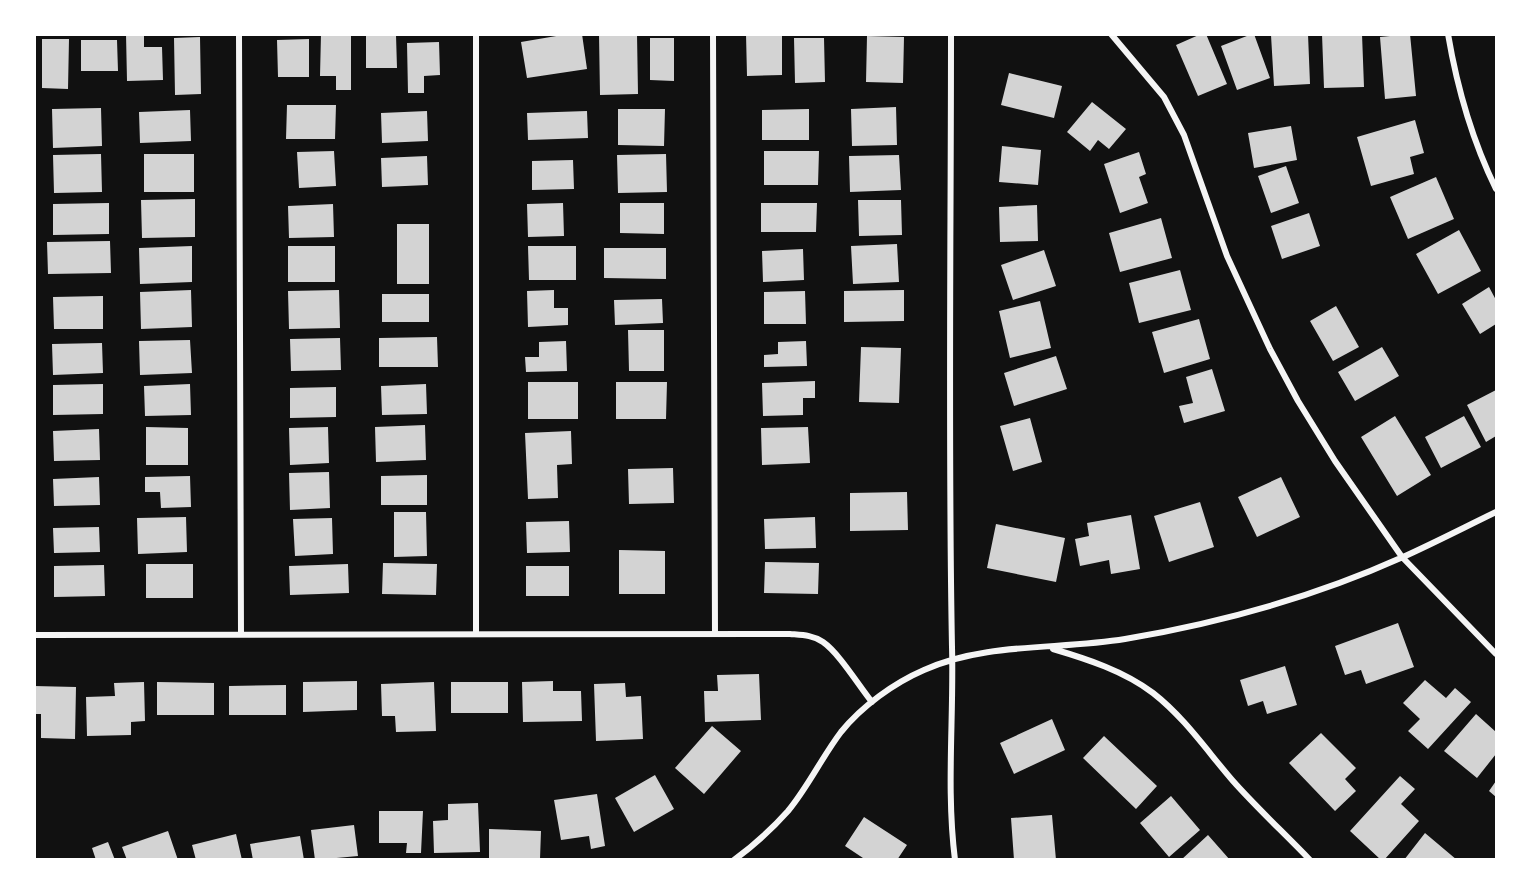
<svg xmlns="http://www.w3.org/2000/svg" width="1531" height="894" font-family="Figtree,sans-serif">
<rect width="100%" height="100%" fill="#111"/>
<path fill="#d3d3d3" d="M126,34H144V47H162L163,80L127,81Z
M321,34H351V90H336V76H320Z
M568,34H582L587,69L527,78L521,42Z
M599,34H637L638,94L600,95Z
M746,34H782V75L747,76Z
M1201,34H1206L1227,84L1198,96L1176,45Z
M1252,34H1254L1270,78L1237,90L1221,46Z
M1308,34L1310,84L1274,86L1271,35Z
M1322,34H1362L1364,87L1324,88Z
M1410,34L1416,96L1385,99L1380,37Z
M396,35L397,68H366V36Z
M867,36L904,37L903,83L866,82Z
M200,37L201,94L175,95L174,38Z
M650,38H674V81L650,80Z
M794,38H824L825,82L795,83Z
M42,39H69L68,89L42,88Z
M309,39V77H278L277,40Z
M81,40H117L118,71H81Z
M439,42L440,75L424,76V93H408L407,43Z
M1009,73L1062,86L1054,118L1001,105Z
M1092,102L1126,129L1109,149L1098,140L1090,151L1067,132Z
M287,105H336L335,139H286Z
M896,107L897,145L852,146L851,109Z
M101,108L102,146L53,148L52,109Z
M618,109H665L664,146L618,145Z
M809,109V140H762V110Z
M190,110L191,141L140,143L139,112Z
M427,111L428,141L382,143L381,113Z
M587,111L588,138L528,140L527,113Z
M1415,120L1424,153L1410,157L1414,174L1371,186L1357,137Z
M1291,126L1297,160L1254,168L1248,133Z
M1002,146L1041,150L1038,185L999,182Z
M334,151L336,186L299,188L297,152Z
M764,151H819L818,185H764Z
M1139,152L1146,174L1139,177L1148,203L1120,213L1104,164Z
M101,154L102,192L54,193L53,155Z
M144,154H194V192H144Z
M666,154L667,192L618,193L617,155Z
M899,155L901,190L850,192L849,156Z
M427,156L428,185L382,187L381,158Z
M573,160L574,189L532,190V161Z
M1286,166L1299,203L1271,213L1258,176Z
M1436,177L1454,219L1408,239L1390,197Z
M195,199V237L142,238L141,200Z
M858,200H901L902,235L859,236Z
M109,203V234L53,235V204Z
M563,203L564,236L528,237L527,204Z
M620,203H664V234L620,233Z
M761,203H817L816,232H761Z
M333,204L334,237L289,238L288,206Z
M1037,205L1038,241L1000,242L999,207Z
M1309,213L1320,246L1282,259L1271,226Z
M1161,218L1172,258L1120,272L1109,233Z
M397,224H429V284H397Z
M1459,230L1481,271L1438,294L1416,254Z
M110,241L111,273L48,274L47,242Z
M897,244L899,282L853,284L851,246Z
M192,246V282L140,284L139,248Z
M288,246H335V282H288Z
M528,246H576V280H529Z
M604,248H666V279L604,278Z
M803,249L804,280L763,282L762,251Z
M1044,250L1056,286L1013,300L1001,265Z
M1180,270L1191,310L1139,323L1129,283Z
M1489,287L1496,300V324L1480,334L1462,304Z
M191,290L192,327L141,329L140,292Z
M339,290L340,328L289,329L288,291Z
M554,290V308H568V325L528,327L527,291Z
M904,290V321L844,322V291Z
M805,291L806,324H764V292Z
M382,294H429V322H382Z
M103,296V329H54L53,297Z
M662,299L663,323L615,325L614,300Z
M1040,301L1051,348L1010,358L999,311Z
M1336,306L1359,347L1333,361L1310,321Z
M1199,319L1210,359L1164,373L1152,332Z
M628,330H664V371H629Z
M437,337L438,367H379V338Z
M340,338L341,370L291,371L290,339Z
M190,340L192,373L140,375L139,341Z
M566,341L567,371L526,372L525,357H539V342Z
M806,341L807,366L764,367V355L778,354V342Z
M102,343L103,373L53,375L52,344Z
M861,347L901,348L899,403L859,402Z
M1382,347L1399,376L1355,401L1338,372Z
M1056,356L1067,389L1014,406L1004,373Z
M1212,369L1225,411L1184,423L1179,406L1193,403L1186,377Z
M815,381V398H803V415L763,416L762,383Z
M528,382H578V419H528Z
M616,382H667L666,419H616Z
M103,384V414L53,415V385Z
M190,384L191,415L145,416L144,386Z
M426,384L427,414L382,415L381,386Z
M336,387V417L290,418V388Z
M1496,390V436L1486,442L1467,405Z
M1395,416L1431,475L1397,496L1361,437Z
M1464,416L1481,447L1441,468L1425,437Z
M1030,418L1042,462L1013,471L1000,426Z
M425,425L426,460L376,462L375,427Z
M146,427L188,428V465H146Z
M328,427L329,463L290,465L289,428Z
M808,427L810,463L762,465L761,428Z
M99,429L100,460L54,461L53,431Z
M571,431L572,464L557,465L558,498L528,499L525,433Z
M673,468L674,503L629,504L628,469Z
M329,472L330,508L290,510L289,473Z
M427,475V505H381V476Z
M190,476L191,507L161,508L160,492H145V477Z
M99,477L100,505L54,506L53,479Z
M1281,477L1300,517L1257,537L1238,497Z
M907,492L908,530L850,531V493Z
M1200,502L1214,547L1169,562L1154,516Z
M394,512H426L427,556L394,557Z
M1131,515L1140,569L1111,574L1109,560L1080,566L1075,539L1089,536L1087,523Z
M186,517L187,552L138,554L137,518Z
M815,517L816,548L765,549L764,519Z
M332,518L333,554L295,556L293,519Z
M569,521L570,552L527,553L526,522Z
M996,524L1065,538L1056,582L987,568Z
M99,527L100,552L54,553L53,528Z
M619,550L665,551V594H619Z
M765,562L819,563L818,594L764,593Z
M383,563L437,564L436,595L382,594Z
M146,564H193V598H146Z
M348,564L349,593L290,595L289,566Z
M104,565L105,596L54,597V566Z
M526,566H569V596H526Z
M1398,623L1414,667L1366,684L1361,670L1345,675L1335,646Z
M1285,666L1297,705L1267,714L1263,701L1248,706L1240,680Z
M759,674L761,720L705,722L704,691H718L717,675Z
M1425,680L1446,698L1455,688L1471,702L1428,749L1408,731L1420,719L1403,703Z
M357,681V710L303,712V682Z
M553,681V691H581L582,721L523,722L522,682Z
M144,682L145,721L131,722V735L87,736L86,697L115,696L114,683Z
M157,682L214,683V715H157Z
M434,682L436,731L396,732L395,716H382L381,684Z
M451,682H508V713H451Z
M625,683L626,697L641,696L643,739L596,741L594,684Z
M286,685V715H229V686Z
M34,686L76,687L75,739L41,738V714H34Z
M1476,714L1496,732V754L1477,778L1444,751Z
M1052,719L1065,750L1014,774L1000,743Z
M712,726L741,751L704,794L675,768Z
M1321,733L1356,768L1345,779L1356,791L1335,811L1289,763Z
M1104,736L1157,786L1136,809L1083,758Z
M655,775L674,809L634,832L615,798Z
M1400,776L1415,789L1401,804L1419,821L1384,860H1381L1350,831Z
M1496,781V797L1489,791Z
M597,794L605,846L591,849L589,836L561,840L554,800Z
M1171,796L1200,830L1169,857L1140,823Z
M478,803L480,852L434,853L433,821L448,820V804Z
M379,811H423L421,853H406L407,843H379Z
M1052,815L1056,860H1014L1011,818Z
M864,817L907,845L897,860H866L845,846Z
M354,825L358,856L315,860L311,830Z
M489,829L541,831L540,859L489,858Z
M168,831L178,860H127L122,847Z
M1425,833L1457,860H1404Z
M236,834L242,860H196L192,845Z
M1208,835L1230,860H1181Z
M300,836L304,860H253L250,844Z
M108,842L115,860H96L92,848Z"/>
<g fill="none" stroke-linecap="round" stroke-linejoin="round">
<path stroke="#f5f5f5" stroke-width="6" d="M239,34L241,634
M476,34V633
M713,34L715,633
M951,34C951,238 948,443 952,647C954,717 946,789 955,860
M1111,34L1164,97L1184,135L1227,256L1270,349L1298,401L1335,461L1402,557L1496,654
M1448,34C1457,87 1473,142 1496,189
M34,635L790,634C801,635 813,635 823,642C839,653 859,686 872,702
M1053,649C1087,659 1124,671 1153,693C1185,718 1207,751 1233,781C1257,808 1284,833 1310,860
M734,860C753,846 772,829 788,811C808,787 822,757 841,732C862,706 894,683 924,670C985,642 1059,650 1125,639C1220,623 1314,597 1403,557C1434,543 1465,527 1496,512"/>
</g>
<rect width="1531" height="894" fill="none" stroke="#ffffff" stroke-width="72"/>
</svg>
